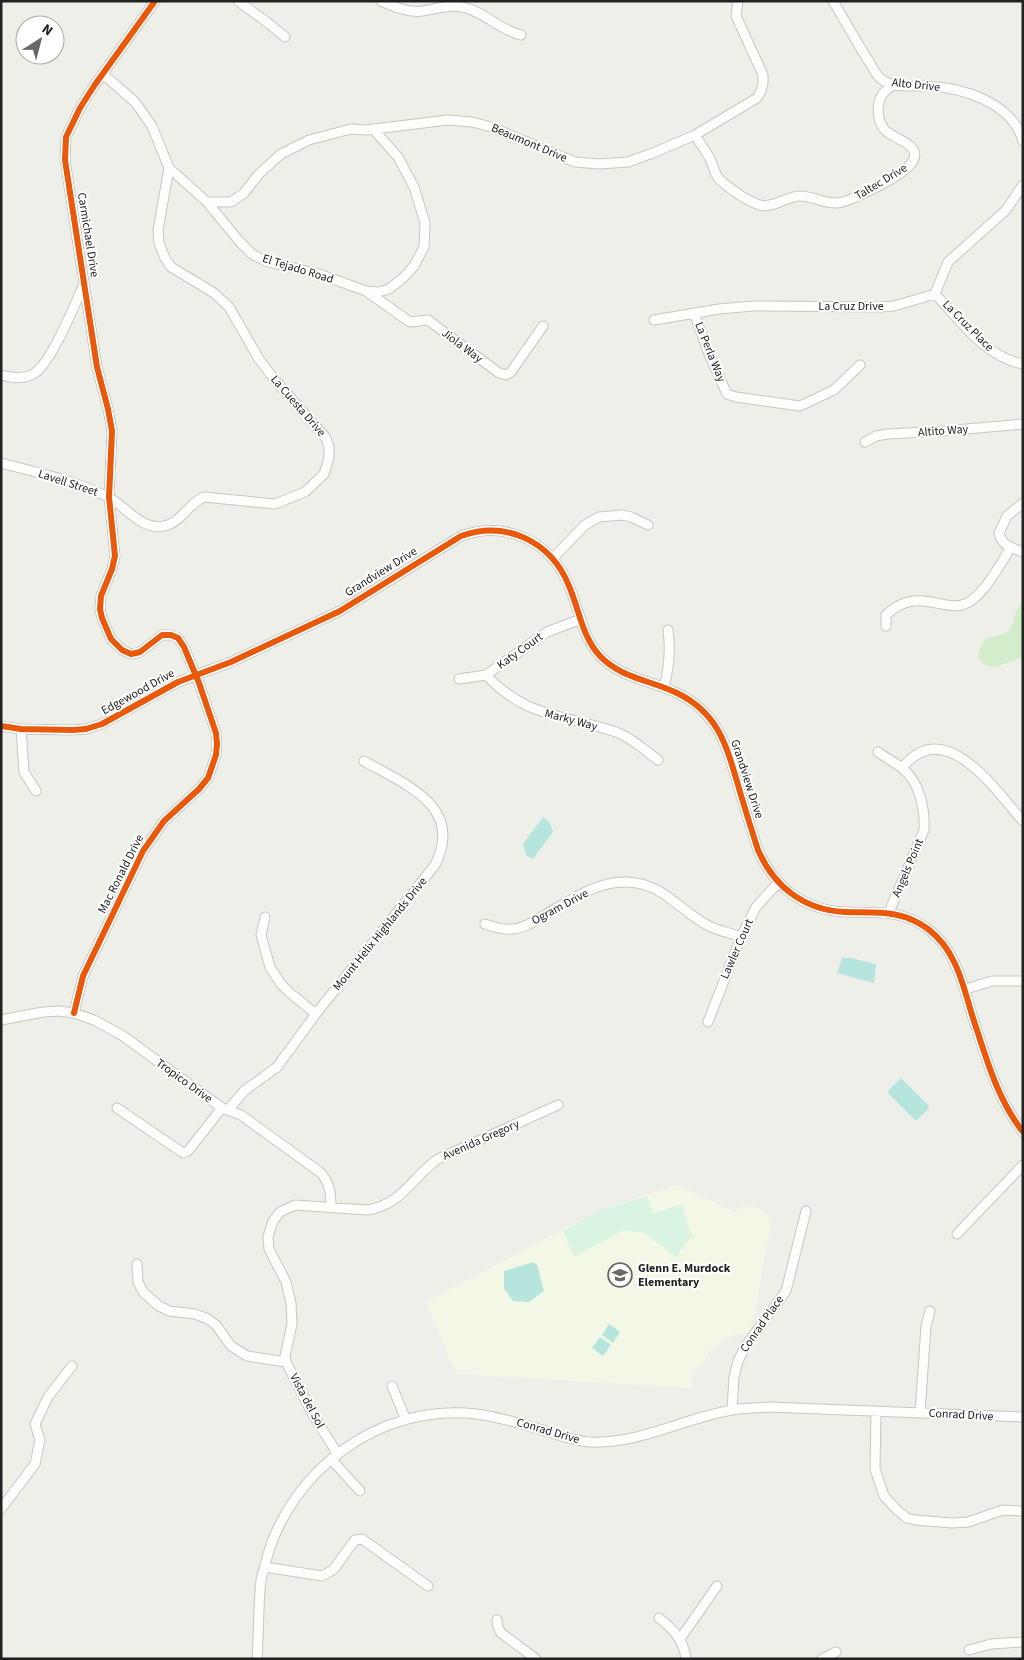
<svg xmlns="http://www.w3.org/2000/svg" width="1024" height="1660" font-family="'Source Sans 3',sans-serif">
<rect width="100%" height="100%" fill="#efefea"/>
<path fill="#f3f7e6" d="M677,1185L735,1212L741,1207L754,1206L766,1213L771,1223L754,1317L748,1333H738L723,1341L709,1351L703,1366L691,1368L693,1369L692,1388L456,1374L426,1302L598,1211Z"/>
<path fill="#d3ecca" d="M1023,601V657L995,667L984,665L978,657L981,647L986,638C1023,633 1006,620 1023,601Z"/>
<path fill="#d9f4e0" d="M647,1196L653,1214L682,1204L689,1229L694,1237L689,1239L676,1257L644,1233L624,1230L574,1257L563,1231L598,1211Z"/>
<path fill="#b6e5dd" d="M543,817L549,821L553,832L533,859L527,856L523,844Z
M842,958H851L876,964L874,983L837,973Z
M901,1078L928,1105L929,1108L917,1120H915L889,1094L888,1091Z
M533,1262L537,1265L544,1291L529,1302L513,1301L504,1289V1271Z
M609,1324L620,1332L613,1343L602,1335Z
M600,1337L611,1345L603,1356L592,1348Z"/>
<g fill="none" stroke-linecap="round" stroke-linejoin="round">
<g stroke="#c6c6c4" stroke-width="11">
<path id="minor" d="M238,1L268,23L285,37
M381,1C395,7 408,13 423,11C436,9 448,4 462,7C484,11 499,30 521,35
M833,1C845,21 856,41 868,60C872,66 876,75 881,79C894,89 911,85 926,86C961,87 1012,102 1023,141
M103,74L135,102L152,126L169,168L207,202L239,241L252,254L265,261L319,274L366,291L378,292L389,289L403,278L414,266L424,247L425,223L414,187L398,157L373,129
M695,135C700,144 707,152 711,161C714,168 715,176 721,181C732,190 746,201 760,205C772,209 787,196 800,196C813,196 824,204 837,203C851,202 898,177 908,167C929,146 895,140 886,131C877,123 876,105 882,95C884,91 889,88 893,85
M207,202H231L244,193L259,174L281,154L309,140L351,129L366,130L448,120L472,122L491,127L575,162L599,164L628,162L653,153L695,135L757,98C762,91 764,84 763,75L736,16L738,1
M366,291L410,322L428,320L499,373L506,375L511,372L543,326
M935,294C960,320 985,357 1023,364
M694,313L709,354L727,394L736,397L800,406L834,390L860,365
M654,320L719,309L753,306L881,307L894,306L935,294L948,262L1006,210L1023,185
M1,375C12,378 26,379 35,373C52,361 75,304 84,284
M865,442L876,436L888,434L943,431L1023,424
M1,463C36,472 76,481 108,497C126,506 141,531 164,526C181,523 189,503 204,497L275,504L305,492L324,474L329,458V447L326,438L274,379L259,359L229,307L214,293L171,267L165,258L159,243L158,230L169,168
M1023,503L1007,516L999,533C1002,546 1012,548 1023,552
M553,558L585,525L599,517L622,515L631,517L648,525
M886,626V615C920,582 948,619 972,600C989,587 1000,564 1011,547
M486,675C517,708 542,712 584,723C596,726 609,729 621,734C635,741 646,751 658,760
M459,679L486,675L547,632L581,619
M664,688C669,668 671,651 668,630
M1,726L21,729L72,730L86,729L102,724L178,682L231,662L340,611L461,536C506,520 551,541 569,586C579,609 582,636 599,655C620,678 650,680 677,693C718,713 726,744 738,785C744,806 751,828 758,850C774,887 804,910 845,912C876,913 901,909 928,929C957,951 963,986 973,1018C986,1057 997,1099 1023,1132
M21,729L24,772L36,791
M878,752C886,758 894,762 902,768C920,782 925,809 924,830L889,912
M902,768C945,714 995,790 1023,821
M265,917L261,935L270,967L281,984L290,993L316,1014
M485,924C494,927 502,930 511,929C523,929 533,922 543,916C568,902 596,881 626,882C664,883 678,910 709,926C719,931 731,933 741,937
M966,989L992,981H1023
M74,1013L83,976L143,851L164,821L199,789L208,778L216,755L217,744L216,733L199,683L184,647L178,638L171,635H162L140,652L131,654L122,650L111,639L102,618L100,609L101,596L112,569L115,556L109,497L112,431L108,409L97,367L65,160L66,137L80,108L94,86L155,1
M1,1020L43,1012L59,1011L74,1013L94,1020L123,1036L222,1108L241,1115L321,1173C330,1184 331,1194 331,1207
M708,1022L741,937L756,907L778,883
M117,1108L183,1153L188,1151L222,1108
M228,1110L244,1091L277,1067L318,1011L435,865C465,806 404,784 364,761
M957,1234L1023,1165
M137,1264L138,1282L141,1288L144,1293L159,1306L169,1311L195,1314L208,1319L216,1325L231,1346L247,1356L286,1362
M392,1386L406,1420
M732,1410L734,1377L738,1361L745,1347L786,1291L806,1211
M876,1411L875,1469L884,1496L898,1511L907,1518L915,1520L952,1523L968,1522L1003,1510L1023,1511
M920,1413L926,1326L930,1311
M337,1453L312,1413L286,1362L285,1356L292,1324L291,1303L286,1282L269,1249L268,1237L273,1221L280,1212L295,1205L367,1210C402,1205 412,1177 438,1159L558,1105
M331,1459L360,1491
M1,1509L35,1464L40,1440L35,1424L48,1397L72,1366
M265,1567L322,1576L333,1570L355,1540L362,1539L428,1586
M659,1618C672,1628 684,1640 686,1659
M497,1620L498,1627L501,1633L536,1659
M680,1639L717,1586
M969,1650L991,1644L1023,1642
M257,1659C259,1633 258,1606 261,1580C262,1574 265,1567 266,1561C290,1470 380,1403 476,1414C501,1417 525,1425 549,1432C562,1436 575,1441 589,1442C638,1445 684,1418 732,1410C744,1408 757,1408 769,1407L1023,1417
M822,1659L836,1652"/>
</g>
<use href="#minor" stroke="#fdfdfc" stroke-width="9"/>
<g stroke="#fff" stroke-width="9">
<path id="cycleway" d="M1,726L21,729L72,730L86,729L102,724L178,682L231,662L340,611L461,536C506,520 551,541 569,586C579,609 582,636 599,655C620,678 650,680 677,693C718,713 726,744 738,785C744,806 751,828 758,850C774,887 804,910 845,912C876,913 901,909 928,929C957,951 963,986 973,1018C986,1057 997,1099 1023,1132
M74,1013L83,976L143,851L164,821L199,789L208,778L216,755L217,744L216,733L199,683L184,647L178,638L171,635H162L140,652L131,654L122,650L111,639L102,618L100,609L101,596L112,569L115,556L109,497L112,431L108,409L97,367L65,160L66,137L80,108L94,86L155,1"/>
</g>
<use href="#cycleway" stroke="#e8590c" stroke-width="6"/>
</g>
<defs>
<g id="school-ring" transform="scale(1.25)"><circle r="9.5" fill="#fff" stroke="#696967" stroke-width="1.5"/><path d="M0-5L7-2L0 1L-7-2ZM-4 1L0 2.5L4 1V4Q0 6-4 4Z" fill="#696967"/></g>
</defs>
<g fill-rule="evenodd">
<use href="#school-ring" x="620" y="1275"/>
</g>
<g text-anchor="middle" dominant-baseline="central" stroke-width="4" stroke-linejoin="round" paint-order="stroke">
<g font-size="12" fill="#212121" stroke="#fff">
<text transform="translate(916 85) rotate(6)">Alto Drive</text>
<text transform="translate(529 143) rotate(23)">Beaumont Drive</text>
<text transform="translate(881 182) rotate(-31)">Taltec Drive</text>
<text transform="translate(88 235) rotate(81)">Carmichael Drive</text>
<text transform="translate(298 269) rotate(17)">El Tejado Road</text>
<text x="851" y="306">La Cruz Drive</text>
<text transform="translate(968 326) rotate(45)">La Cruz Place</text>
<text transform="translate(462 346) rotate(37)">Jiola Way</text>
<text transform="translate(710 352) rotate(68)">La Perla Way</text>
<text transform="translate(298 406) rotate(49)">La Cuesta Drive</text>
<text transform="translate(943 431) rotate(-4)">Altito Way</text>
<text transform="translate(68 483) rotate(18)">Lavell Street</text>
<text transform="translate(381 572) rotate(-32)">Grandview Drive</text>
<text transform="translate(520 651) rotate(-36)">Katy Court</text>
<text transform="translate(138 692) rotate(-29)">Edgewood Drive</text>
<text transform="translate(571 720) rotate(15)">Marky Way</text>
<text transform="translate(747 779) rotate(72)">Grandview Drive</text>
<text transform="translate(908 868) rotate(-67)">Angels Point</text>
<text transform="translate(121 874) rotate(-63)">Mac Ronald Drive</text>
<text transform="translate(560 907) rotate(-28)">Ogram Drive</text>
<text transform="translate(380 934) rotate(-51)">Mount Helix Highlands Drive</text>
<text transform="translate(737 949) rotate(-66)">Lawler Court</text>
<text transform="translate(184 1081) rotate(36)">Tropico Drive</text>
<text transform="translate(481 1140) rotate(-24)">Avenida Gregory</text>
<text transform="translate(762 1324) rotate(-55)">Conrad Place</text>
<text transform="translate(307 1401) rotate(62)">Vista del Sol</text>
<text transform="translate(961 1415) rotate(3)">Conrad Drive</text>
<text transform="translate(548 1431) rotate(16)">Conrad Drive</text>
</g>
<g font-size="12" font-weight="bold" fill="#212121" stroke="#fff" text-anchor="start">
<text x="638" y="1268">Glenn E. Murdock<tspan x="638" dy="14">Elementary</tspan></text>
</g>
</g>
<rect width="1024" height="1660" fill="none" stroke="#212121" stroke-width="5"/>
<g transform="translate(40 40) rotate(36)"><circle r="24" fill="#ffffff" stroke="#a6a6a6"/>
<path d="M0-4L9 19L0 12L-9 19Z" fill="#696967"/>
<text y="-8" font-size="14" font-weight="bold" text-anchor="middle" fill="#212121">N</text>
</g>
</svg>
